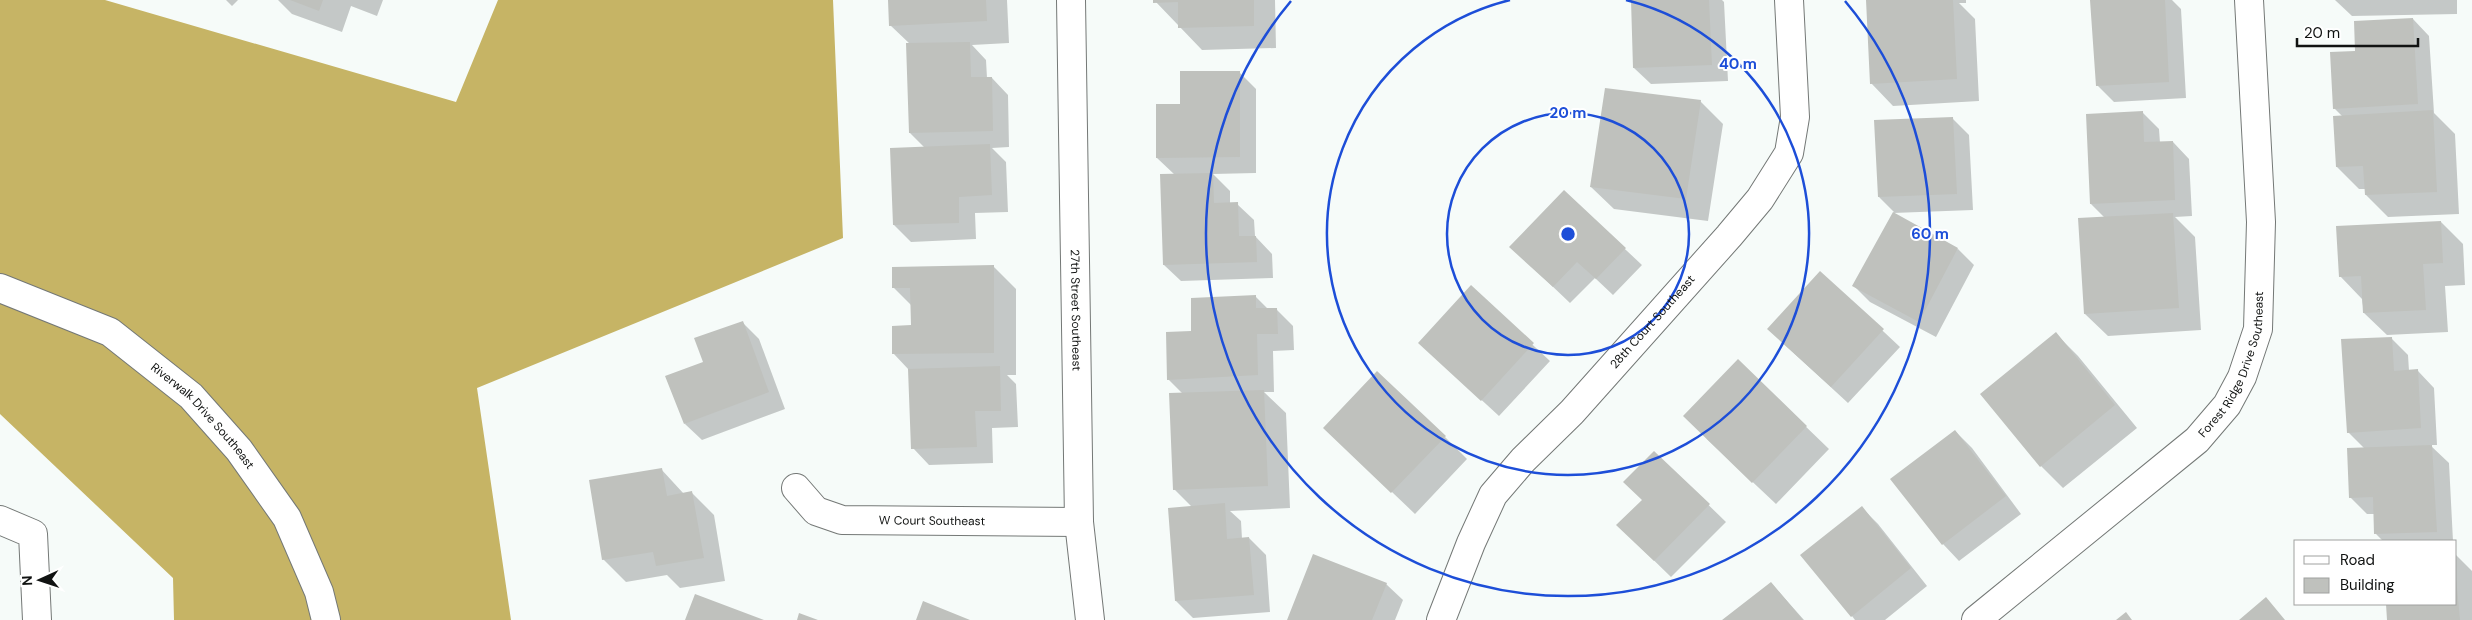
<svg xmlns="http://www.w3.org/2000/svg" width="2472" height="620" font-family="'DM Sans',sans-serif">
<rect width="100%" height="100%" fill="#f6fbf9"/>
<path fill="#c6b465" d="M0,0H105L456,102L498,0H833L843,238L477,388L511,620H174L173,578L0,414Z"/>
<path fill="#0003" d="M226,0H238L232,6Z
M278,0H383L377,16L351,6L342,32L292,14Z
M889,0H1007L1009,43L972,45L986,60L987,78H992L1008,95L1009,147L992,148L1006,162L1008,212L975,213L976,239L911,242L894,225L925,148L910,133V44L890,25Z
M1154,0H1275L1276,48L1202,50Z
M1632,0H1722L1724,2L1728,81L1651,84L1634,68Z
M1878,0H1966V3H1959L1975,19L1979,101L1893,106L1871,83Z
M2092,0H2172L2181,9L2186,98L2114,102L2097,85Z
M2335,0H2457V14L2352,16Z
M2413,19L2429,36L2434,113L2455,134L2459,214L2388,217L2366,195V189H2359L2337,167L2342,116L2334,108L2356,53Z
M1239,72L1256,89V173L1213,174L1230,191V204H1237L1254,220L1255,236L1272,254L1273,278L1181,281L1164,265L1175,175L1157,158L1181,105Z
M1700,101L1723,124L1708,221L1614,209L1591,187Z
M2142,112L2159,129L2160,143L2173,142L2189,159L2192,216L2175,217L2195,237L2201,330L2108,336L2085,314L2105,218L2091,204Z
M1952,118L1969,135L1973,210L1893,213L1894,212L1879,197Z
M1564,192L1642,265L1613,295L1595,278L1570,303L1511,247Z
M2441,222L2463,244L2465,285L2445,286L2448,332L2387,335L2364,313L2362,299L2340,276Z
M1958,249L1974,265L1936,337L1870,302L1854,286Z
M993,266L1016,289V375H1007L1016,384L1018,427L992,428L993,463L929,465L913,448L909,370L893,353L912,327V306L894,288Z
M1820,272L1900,347L1848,403L1785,345Z
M1471,287L1550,361L1499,416L1437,359Z
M1256,297L1268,309H1276L1293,326L1294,350L1273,351L1274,392H1264L1286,413L1290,508L1230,511L1241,521L1242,539L1249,538L1266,555L1270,612L1193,618L1176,601L1192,507L1174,489L1183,394L1168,379L1193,332Z
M742,322L759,339L785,409L702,440L685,424L705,363Z
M2056,334L2078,356L2137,428L2063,488L2041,466Z
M2391,338L2408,355L2409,371H2418L2434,388L2437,445H2430L2449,463L2453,541H2383L2376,534L2375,514H2367L2350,497L2365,449L2348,432Z
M1738,361L1829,449L1776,504L1707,439Z
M1955,431L1972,448L2021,514L1959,561L1943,544Z
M1445,437L1467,459L1415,514L1348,450Z
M1654,452L1726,522L1671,577L1635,542Z
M661,469L684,494L692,493L714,515L725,581L680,588L667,575L626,582L603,559Z
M1862,508L1878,524L1927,586L1885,620H1855L1852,616Z
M2456,555L2472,571V620H2388V604H2456Z
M1771,583L1804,620H1724Z
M1386,584L1403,600L1395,620H1288Z"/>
<path fill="#bfc1bd" d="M290,0H323L319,11Z
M888,0H986L987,21L889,26Z
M1153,0H1254V26L1178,28V2L1153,3Z
M1631,0H1709L1712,65L1633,68Z
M1866,0H1953L1957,79L1870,84Z
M2090,0H2165L2169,82L2096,86Z
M2413,18L2418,104L2333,109L2330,52L2355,51L2354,21Z
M970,42L971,77H992L993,131L909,133L906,43Z
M1180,71H1240V157L1156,158V104H1180Z
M1605,88L1701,100L1686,199L1590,187Z
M2433,110L2437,192L2365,195L2363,166L2336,167L2333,116Z
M2143,111L2144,142L2173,141L2175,200L2090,204L2086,114Z
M1953,117L1957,194L1878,197L1874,120Z
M990,144L992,195L959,197V223L893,225L890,148Z
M1213,173L1214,203L1238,202L1239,236H1256L1257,262L1163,265L1160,174Z
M1564,190L1626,248L1596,279L1577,262L1553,287L1509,247Z
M1893,212L1958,248L1919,322L1852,286Z
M2173,213L2179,308L2084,314L2078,218Z
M2441,221L2443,263L2423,264L2426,310L2363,313L2361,276L2339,277L2336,226Z
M994,265V353L892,354V326L911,325L910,288H892V267Z
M1820,271L1884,329L1831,387L1767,329Z
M1471,285L1534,343L1481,401L1418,343Z
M1256,295V308H1277L1278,334H1257L1258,375L1167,380L1166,332L1191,331V298Z
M743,321L769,392L684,424L665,376L703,362L694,338Z
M2056,332L2115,405L2040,467L1980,394Z
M2392,337L2394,371L2418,369L2421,428L2347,433L2341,339Z
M1738,359L1807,426L1752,483L1683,416Z
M1000,366L1001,411H975L977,447L911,449L908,369Z
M1377,371L1446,436L1391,493L1323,428Z
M1264,390L1268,486L1173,490L1169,393Z
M1955,430L2006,496L1942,545L1890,479Z
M2432,445L2437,532L2374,534L2373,497L2349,498L2347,448Z
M1654,451L1710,504L1654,561L1616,525L1642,500L1623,482Z
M662,468L667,496L692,491L704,558L656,566L653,552L602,560L589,480Z
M1225,503L1227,539L1249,537L1254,595L1175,601L1168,508Z
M1862,506L1911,568L1851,617L1800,555Z
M1313,554L1387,583L1372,620H1287Z
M2456,577L2460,620H2387L2386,604H2456Z
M1771,582L1803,620H1722Z
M695,594L764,620H685Z
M2266,597L2285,620H2239Z
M923,601L970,620H916Z
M2126,612L2132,620H2116Z
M799,613L818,620H797Z"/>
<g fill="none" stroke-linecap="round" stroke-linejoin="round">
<g stroke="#747876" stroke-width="30">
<g id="minor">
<path id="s1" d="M1071,0L1079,522L1090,620"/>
<path id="s2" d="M0,288L110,332L191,396L239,450L287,518L319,592L326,620"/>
<path id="s3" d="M796,488L816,511L842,520L1079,522"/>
<path d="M0,520L33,534L37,620"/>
<path id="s4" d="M1441,620L1471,543L1493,495L1523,460L1572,412L1729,236L1760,199L1789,153L1795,117L1789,0"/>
<path id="s5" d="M1976,620L2197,440L2227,405L2242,377L2258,329L2261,222L2249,0"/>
</g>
</g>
<use href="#minor" stroke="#fff" stroke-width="28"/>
</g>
<g fill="none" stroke="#1d4ed8" stroke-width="2.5">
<circle cx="1568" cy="234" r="121"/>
<path d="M1626 0A241 241 0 1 1 1510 0"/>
<path d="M1845 1A362 362 0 1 1 1291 1"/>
</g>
<g text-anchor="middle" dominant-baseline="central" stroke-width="4" stroke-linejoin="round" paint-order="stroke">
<g font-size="12" fill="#111312" stroke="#fff">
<text stroke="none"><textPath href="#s1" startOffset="310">27th Street Southeast</textPath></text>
<text stroke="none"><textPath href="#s4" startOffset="371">28th Court Southeast</textPath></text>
<text stroke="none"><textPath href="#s5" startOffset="371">Forest Ridge Drive Southeast</textPath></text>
<text stroke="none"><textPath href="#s2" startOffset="244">Riverwalk Drive Southeast</textPath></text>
<text stroke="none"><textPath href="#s3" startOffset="148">W Court Southeast</textPath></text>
</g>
</g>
<circle cx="1568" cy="234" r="8" fill="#1d4ed8" stroke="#fff" stroke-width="2.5"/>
<g font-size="15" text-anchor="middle" font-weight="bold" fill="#1d4ed8" stroke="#fff" stroke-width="4" stroke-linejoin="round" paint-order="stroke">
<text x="1738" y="69">40 m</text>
<text x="1568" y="118">20 m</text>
<text x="1930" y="239">60 m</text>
</g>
<rect x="2294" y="540" width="162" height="65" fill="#ffffff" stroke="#a0a1a0"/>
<rect x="2304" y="556" width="25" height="8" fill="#ffffff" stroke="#a0a1a0"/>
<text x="2340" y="565" font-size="15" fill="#111312">Road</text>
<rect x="2304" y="578" width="25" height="15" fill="#bfc1bd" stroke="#a0a1a0"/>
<text x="2340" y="590" font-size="15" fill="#111312">Building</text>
<g transform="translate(40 580) rotate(267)" stroke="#ffffff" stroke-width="4" paint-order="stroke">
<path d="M0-4L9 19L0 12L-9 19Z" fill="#111312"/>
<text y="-8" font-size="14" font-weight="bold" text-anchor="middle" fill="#111312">N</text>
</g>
<path d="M2297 38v8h121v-8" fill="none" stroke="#111312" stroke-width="2.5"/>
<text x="2304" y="38" font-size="15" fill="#111312" stroke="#ffffff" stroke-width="4" paint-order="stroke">20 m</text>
</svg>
